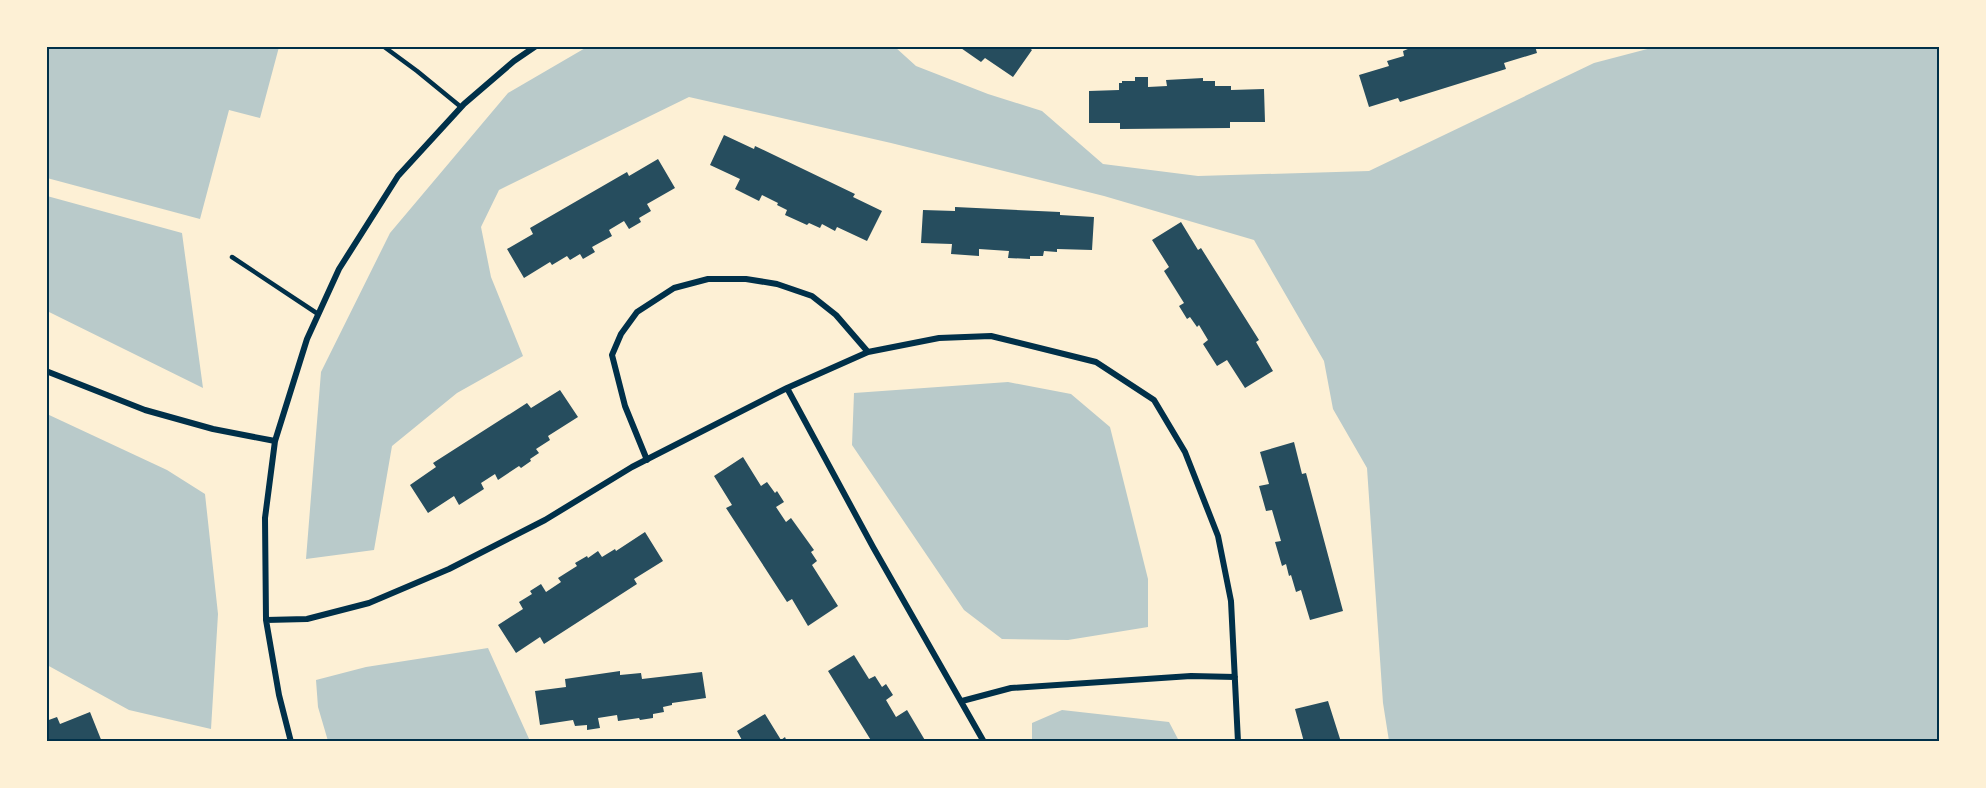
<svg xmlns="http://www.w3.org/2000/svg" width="1986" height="788" font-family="'Sofia Sans Condensed',sans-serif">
<rect width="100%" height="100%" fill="#fdf0d5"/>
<path fill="#b9caca" d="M46,47L47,46L279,47L260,118L229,110L200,219L47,178Z
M587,47H895L916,66L988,94L1042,111L1103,164L1198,176L1369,171L1594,63L1655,47H1939V741H1389L1383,703L1367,468L1333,409L1324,361L1254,240L1104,196L891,143L689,97L499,190L481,227L491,277L523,356L457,393L392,446L374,550L306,559L321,372L390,233L508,93Z
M47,196L182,233L203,388L47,311Z
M1008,382L1071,394L1110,427L1148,579V627L1068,640L1002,639L964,610L852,445L854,393Z
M47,414L167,470L205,494L218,614L211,729L129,710L47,665Z
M488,648L530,741H328L318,707L316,680L366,667Z
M1062,710L1169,722L1179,741H1032V723Z"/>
<path fill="#264d5e" d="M958,46H1027L1032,50L1013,77L985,58L981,62Z
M1415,46H1535L1537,53L1504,63L1506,69L1400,102L1398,98L1369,107L1359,75L1389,66L1387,61L1404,56L1403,51Z
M1135,77H1148V87L1167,86L1166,80L1203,78V81H1215V86H1231V90L1264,89L1265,122H1230V128L1120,129V123H1089V91L1119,90V83H1122V81H1135Z
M724,135L754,149L755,146L855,194L853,197L882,211L867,241L837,227L835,231L822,224L820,228L809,223L807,225L785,215L787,210L777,205L778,203L762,195L759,201L735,189L740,179L710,165Z
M658,159L675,188L647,204L651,211L639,218L641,222L629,229L624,221L609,230L612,236L592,247L595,252L583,259L580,254L570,260L567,256L552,265L550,262L524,278L507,249L533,234L530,228L627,172L629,176Z
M955,207L1060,212V215L1094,217L1092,250L1057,249V252L1044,251L1043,256H1030V259L1008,258L1009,251L979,249V256L951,254L952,244L921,243L923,210L955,211Z
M1181,222L1198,250L1201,248L1259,340L1256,342L1273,371L1245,388L1227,360L1217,366L1203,344L1208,340L1199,325L1197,327L1190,317L1187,319L1179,306L1184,303L1164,271L1169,267L1152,240Z
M560,390L578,417L548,436L550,440L536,449L539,453L530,459L531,461L521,468L519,466L498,480L495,474L481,483L484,489L459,505L454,496L428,513L410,485L436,467L433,463L527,403L531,408Z
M1294,442L1302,474L1306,473L1343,611L1310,620L1301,590L1296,592L1291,575L1289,576L1286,564L1282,566L1275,542L1281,541L1272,510L1266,511L1259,486L1269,484L1260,452Z
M743,457L761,486L767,482L775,493L777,491L784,502L776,507L786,522L791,518L814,550L811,552L817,561L812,565L838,606L808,626L792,599L787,602L726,508L732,505L714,476Z
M645,532L663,561L634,579L637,584L544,644L540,637L516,653L498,625L523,609L519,602L532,594L530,591L541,584L546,592L561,582L558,578L577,566L575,563L587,556L588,558L598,551L602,557L615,549L616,551Z
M854,655L869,679L875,676L882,687L886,684L893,695L886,700L896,717L907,710L926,742H872L828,671Z
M620,671V675L641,673L642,679L702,672L706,698L672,703V705L663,707L664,712L653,714V718L640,720L639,718L618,721L617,715L598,718L600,728L587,730V725L575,726L573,720L540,725L535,691L566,687L565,679Z
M1328,701L1341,742H1304L1295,709Z
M90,712L102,742H46V721L57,717L60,724Z
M765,714L781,740L785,737L787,742H743L737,731Z"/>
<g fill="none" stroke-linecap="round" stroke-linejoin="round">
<path stroke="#003049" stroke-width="4.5" d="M383,46L417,71L461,107
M232,257L318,314"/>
<path stroke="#003049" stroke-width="6" d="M46,371L145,410L213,429L275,441
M647,460L625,406L612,355L621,334L637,312L674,288L708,279H746L777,284L812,296L836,315L868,352
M266,620L307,619L369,603L449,569L545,520L632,467L787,388
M962,701L1011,688L1191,676L1235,677
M291,742L279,695L266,620L265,518L275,441L307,339L339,269L398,176L464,104L514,61L536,46
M984,742L873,547L787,388L868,352L939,338L991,336L1096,362L1154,400L1185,452L1218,536L1231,601L1238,742"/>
</g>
<rect width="1986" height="788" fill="none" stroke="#fdf0d5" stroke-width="96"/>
<rect x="48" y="48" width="1890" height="692" fill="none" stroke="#003049" stroke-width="2"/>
</svg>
